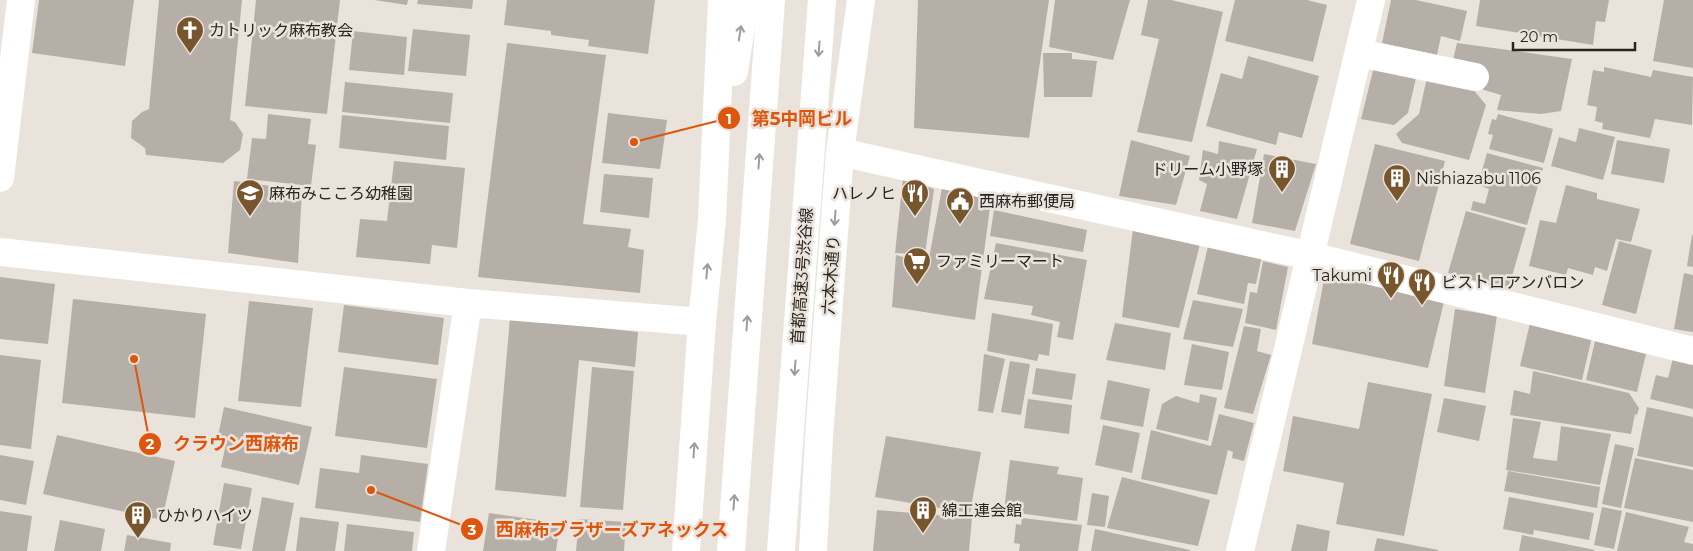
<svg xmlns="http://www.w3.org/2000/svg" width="1693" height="551" font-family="Montserrat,'Noto Sans JP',sans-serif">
<rect width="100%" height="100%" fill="#eae3db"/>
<path fill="#b6afa7" d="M39,0H134L125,66L32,53Z
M159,0H242L230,120L235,122L243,134L240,150L223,163L146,155L145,148L131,138L132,121L142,112L149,109Z
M256,0H340L327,114L245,106Z
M374,0H408L407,5Z
M418,0H473L472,9L417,4Z
M507,0H655L648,54L588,46L589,40L551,35V31L504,25Z
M918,0H1049L1029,138L914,128Z
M1055,0H1130L1113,60L1049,47Z
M1148,0H1171L1223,12L1192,142L1137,132L1159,39L1141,35Z
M1235,0H1307L1327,5L1313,62L1225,41Z
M1391,0H1416L1467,11L1460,41L1441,36L1437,55L1382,43Z
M1480,0H1609L1605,22L1596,21L1593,45L1476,26Z
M1664,0H1693V68L1653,61Z
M413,29L470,35L466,76L408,71Z
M353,31L407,37L404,75L349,70Z
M507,43L606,55L583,224L631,229L628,247L644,250L640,293L478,277Z
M1457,43L1572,59L1561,111L1541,114L1497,110L1501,95L1484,90L1475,77L1452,64Z
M1043,53H1072V59L1097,61L1092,97H1044Z
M1248,56L1319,76L1302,138L1279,132L1276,145L1206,126L1221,73L1242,79Z
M1374,67L1416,78L1408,113L1394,125L1361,119Z
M1604,67L1651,77L1653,70L1693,77L1692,125L1655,119L1650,138L1602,129L1603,123L1595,121L1597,107L1587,105L1593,70L1604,72Z
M1427,77L1472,88L1486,105L1469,160L1402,143L1396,134L1419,114Z
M345,82L453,93L450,123L342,112Z
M608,113L667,120L660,169L602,163Z
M268,114L311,119L308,144L316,145L311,186L247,179L252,138L266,139Z
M1498,114L1553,129L1544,163L1489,149L1493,135L1488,134L1492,119L1496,120Z
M342,115L449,126L446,160L339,148Z
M1579,128L1615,137L1603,180L1551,166L1559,137L1576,142Z
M1131,140L1190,156L1176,205L1119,196Z
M1617,140L1670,149L1664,183L1611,174Z
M1219,141L1257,149L1237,219L1200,211L1207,184L1199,180L1203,150L1218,154Z
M1375,144L1445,161L1419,261L1350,244Z
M1487,153L1543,168L1527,225L1471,210L1473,201L1485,204L1489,189L1478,185Z
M1264,154L1316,164L1295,231L1252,223Z
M394,161L465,168L457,248L432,245L430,264L356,257L360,219L387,221Z
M604,174L653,178L649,218L600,212Z
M903,178L934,189L925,254L895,253Z
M234,181L302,190L298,263L228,253Z
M1566,185L1597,193V199L1640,209L1631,242L1616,239L1607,271L1595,267L1593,275L1568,268L1566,275L1529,266L1540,220L1556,223Z
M942,188L991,200L975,320L892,307L896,255L928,264Z
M994,210L1087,230L1083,252L990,236Z
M1466,211L1526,228L1508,290L1448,273Z
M1133,229L1200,244L1179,328L1122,317Z
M1692,235H1693V267L1687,266Z
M1619,241L1652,250L1636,314L1602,305Z
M996,243L1087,260L1073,340L1057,337L1060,322L1031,315L1033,306L984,299Z
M1208,246L1262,256L1256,284L1248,283L1244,304L1197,294Z
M1263,261L1288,267L1276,330L1245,323L1250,292L1257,293Z
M1684,273L1693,275V332L1674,329Z
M1325,274L1444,302L1428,368L1312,344Z
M0,277L55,284L48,344L0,339Z
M73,299L206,314L195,418L62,403Z
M1193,300L1243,309L1233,347L1183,339Z
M249,301L313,308L301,407L238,401Z
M344,305L444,318L438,365L338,352Z
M1455,309L1497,316L1485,393L1444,386Z
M992,313L1053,324L1049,356L1039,354L1037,361L987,351Z
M510,318L638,332L635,367L579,360L566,497L495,490Z
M1115,323L1171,333L1165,370L1106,360Z
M1530,323L1592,337L1582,380L1520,366Z
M1244,326L1261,329L1257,351L1271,355L1253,414L1224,408Z
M1595,341L1646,354L1637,392L1586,380Z
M1192,344L1229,352L1222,390L1184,385Z
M984,354L1005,359L993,413L978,411Z
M0,355L41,360L31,449L0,445Z
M1673,358L1693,363V409L1650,399L1656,375L1668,378Z
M1010,361L1030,364L1021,415L1001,412Z
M344,367L437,379L427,448L335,436Z
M592,367L634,371L623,510L580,507Z
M1036,368L1076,374L1072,400L1032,394Z
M1533,371L1629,393L1639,408L1637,415L1635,414L1631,434L1510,415L1514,390L1530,394Z
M1108,380L1150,389L1143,427L1100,419Z
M1368,382L1432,394L1404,536L1336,524L1344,483L1283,471L1293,416L1359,429Z
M1200,394L1217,398L1208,441L1156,429L1162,404L1176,396L1199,403Z
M1444,398L1486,406L1479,441L1437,432Z
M1028,399L1072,405L1069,434L1024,428Z
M224,407L312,427L299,485L221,467L226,443L217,441Z
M1647,407L1693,417V467L1637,456Z
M1219,414L1254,423L1244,461L1232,458L1233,452L1228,450L1217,495L1141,479L1151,430L1211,446Z
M1513,418L1541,422L1533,458L1557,461L1561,426L1611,434L1600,485L1506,470Z
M1103,425L1140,433L1132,473L1095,465Z
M57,435L175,461L162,520L43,494Z
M886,436L981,452L970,513L875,497Z
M1615,444L1634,448L1621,508L1602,504Z
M0,455L34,461L26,505L0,500Z
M361,455L428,464L420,522L315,508L320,468L359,473Z
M1635,458L1693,470V522L1624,508Z
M1010,460L1059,467L1057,474L1083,478L1077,521L1004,511Z
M1508,471L1600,487L1597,508L1504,491Z
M1122,477L1210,500L1198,546L1107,528Z
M224,483L252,488L241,549L213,545Z
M1092,493L1109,496L1105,527L1087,525Z
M262,497L294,503L285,551H252Z
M1509,497L1594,513L1589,540L1534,530L1533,535L1503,529Z
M1602,507L1622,511L1614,549L1594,545Z
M877,510L972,518L969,551H873Z
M0,511L32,516L27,551H0Z
M1626,512L1689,527L1684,542L1693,544V551H1617Z
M489,513L560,523L556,551H483Z
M300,517L339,522L335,551H296Z
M1022,518L1082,525L1078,551H1019L1020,544L1014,543L1016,524L1021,525Z
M579,519L626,522L624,551H576Z
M60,520L105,529L101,551H54Z
M347,524L414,532L412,551H344Z
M1297,524L1330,531L1327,551H1291Z
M1095,529L1190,550V551H1091Z
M127,535L171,543L170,551H124Z
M1522,535L1595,550L1594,551H1519Z
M1377,538L1438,550V551H1374Z"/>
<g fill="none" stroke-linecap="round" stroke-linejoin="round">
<path stroke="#fff" stroke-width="28" d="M1359,53L1475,77
M840,152L1311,256L1693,351
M0,178L21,0
M0,252L468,303L702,322
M431,551L468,303
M1240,551L1371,0"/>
<path stroke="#fff" stroke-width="28" d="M734,72L745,0
M686,551L702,322L712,219L722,0
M813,551L819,437L840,152L861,0"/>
<path stroke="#fff" stroke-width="28" d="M731,551L771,0
M781,551L822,0"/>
</g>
<defs><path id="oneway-shaft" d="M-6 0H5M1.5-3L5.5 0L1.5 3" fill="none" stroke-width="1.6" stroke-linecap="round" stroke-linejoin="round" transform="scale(1.25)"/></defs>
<g stroke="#9e9c9b">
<use href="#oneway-shaft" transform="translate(740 33) rotate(-81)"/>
<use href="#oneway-shaft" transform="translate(819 49) rotate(94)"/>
<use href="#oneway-shaft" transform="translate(759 161) rotate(-86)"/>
<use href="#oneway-shaft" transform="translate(835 218) rotate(94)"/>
<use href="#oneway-shaft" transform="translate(707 271) rotate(-85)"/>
<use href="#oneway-shaft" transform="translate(747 323) rotate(-86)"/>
<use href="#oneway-shaft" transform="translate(795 368) rotate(94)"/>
<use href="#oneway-shaft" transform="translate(694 450) rotate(-86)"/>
<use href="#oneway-shaft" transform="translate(734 502) rotate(-86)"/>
</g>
<defs>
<g id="church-pin" transform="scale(1.4375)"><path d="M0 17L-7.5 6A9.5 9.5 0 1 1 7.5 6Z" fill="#78562d" stroke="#eae3db"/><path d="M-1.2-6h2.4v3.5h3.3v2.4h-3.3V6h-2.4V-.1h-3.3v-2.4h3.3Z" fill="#fff"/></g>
<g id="building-pin" transform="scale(1.4375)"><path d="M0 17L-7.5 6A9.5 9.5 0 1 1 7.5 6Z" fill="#78562d" stroke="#eae3db"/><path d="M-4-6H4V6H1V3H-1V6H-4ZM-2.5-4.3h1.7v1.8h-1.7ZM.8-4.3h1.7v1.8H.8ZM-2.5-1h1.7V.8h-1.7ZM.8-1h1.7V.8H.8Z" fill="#fff"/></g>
<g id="school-pin" transform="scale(1.4375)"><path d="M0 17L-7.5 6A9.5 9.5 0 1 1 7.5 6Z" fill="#78562d" stroke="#eae3db"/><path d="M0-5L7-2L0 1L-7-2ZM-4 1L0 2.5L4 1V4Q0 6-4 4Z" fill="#fff"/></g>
<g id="restaurant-pin" transform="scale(1.4375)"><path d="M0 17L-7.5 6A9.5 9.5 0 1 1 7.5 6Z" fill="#78562d" stroke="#eae3db"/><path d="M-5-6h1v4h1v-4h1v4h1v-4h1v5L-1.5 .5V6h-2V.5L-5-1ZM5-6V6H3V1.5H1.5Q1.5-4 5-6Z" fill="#fff"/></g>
<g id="civic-pin" transform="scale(1.4375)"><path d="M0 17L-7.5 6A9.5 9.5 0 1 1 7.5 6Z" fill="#78562d" stroke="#eae3db"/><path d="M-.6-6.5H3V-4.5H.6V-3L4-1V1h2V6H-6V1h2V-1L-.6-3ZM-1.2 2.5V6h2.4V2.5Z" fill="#fff"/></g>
<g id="supermarket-pin" transform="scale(1.4375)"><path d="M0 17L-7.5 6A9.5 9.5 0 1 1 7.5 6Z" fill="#78562d" stroke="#eae3db"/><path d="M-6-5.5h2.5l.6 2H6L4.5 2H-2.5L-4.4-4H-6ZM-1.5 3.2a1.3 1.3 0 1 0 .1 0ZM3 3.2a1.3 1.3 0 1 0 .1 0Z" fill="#fff"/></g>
</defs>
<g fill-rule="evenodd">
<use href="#church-pin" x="190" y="30"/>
<use href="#building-pin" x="1282" y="169"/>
<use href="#building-pin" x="1397" y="178"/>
<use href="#school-pin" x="250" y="193"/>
<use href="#restaurant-pin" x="915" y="193"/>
<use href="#civic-pin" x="960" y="201"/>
<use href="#supermarket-pin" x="917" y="261"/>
<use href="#restaurant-pin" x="1391" y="275"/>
<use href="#restaurant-pin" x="1422" y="282"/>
<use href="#building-pin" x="923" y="510"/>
<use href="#building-pin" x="138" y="515"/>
</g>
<g text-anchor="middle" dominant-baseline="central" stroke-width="5" stroke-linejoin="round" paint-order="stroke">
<g font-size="16" fill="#272421" stroke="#eae3db" text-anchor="start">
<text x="209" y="30">カトリック麻布教会</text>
<text x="1263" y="169" text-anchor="end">ドリーム小野塚</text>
<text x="1416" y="178">Nishiazabu 1106</text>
<text x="269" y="193">麻布みこころ幼稚園</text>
<text x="896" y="193" text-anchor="end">ハレノヒ</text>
<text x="979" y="201">西麻布郵便局</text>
<text x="936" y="261">ファミリーマート</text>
<text x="1372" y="275" text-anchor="end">Takumi</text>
<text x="1441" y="282">ビストロアンバロン</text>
<text x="942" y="510">綿工連会館</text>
<text x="157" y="515">ひかりハイツ</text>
</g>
<g font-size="16" fill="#272421" stroke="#eae3db">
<text transform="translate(831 275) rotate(-86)">六本木通り</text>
<text transform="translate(802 276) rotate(-86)">首都高速3号渋谷線</text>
</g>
</g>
<path fill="none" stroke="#de560d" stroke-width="2" d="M634 142L729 118M134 359L150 444M371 490L472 529"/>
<g fill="#de560d" stroke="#eae3db" stroke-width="2">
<circle cx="634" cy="142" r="5"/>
<circle cx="134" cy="359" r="5"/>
<circle cx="371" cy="490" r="5"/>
<circle cx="729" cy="118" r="12"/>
<circle cx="150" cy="444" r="12"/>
<circle cx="472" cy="529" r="12"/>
</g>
<g font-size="15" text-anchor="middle" font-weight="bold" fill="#fff">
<text x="729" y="124">1</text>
<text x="150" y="449">2</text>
<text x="472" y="535">3</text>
</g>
<g font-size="18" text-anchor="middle" font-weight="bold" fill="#de560d" stroke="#eae3db" stroke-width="5" stroke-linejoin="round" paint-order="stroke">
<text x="802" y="125">第5中岡ビル</text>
<text x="236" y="450">クラウン西麻布</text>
<text x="612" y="536">西麻布ブラザーズアネックス</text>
</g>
<path d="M1513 42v8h122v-8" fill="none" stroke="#272421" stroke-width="2.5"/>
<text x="1520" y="42" font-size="15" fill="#272421" stroke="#eae3db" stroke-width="4" paint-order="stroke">20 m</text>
</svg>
